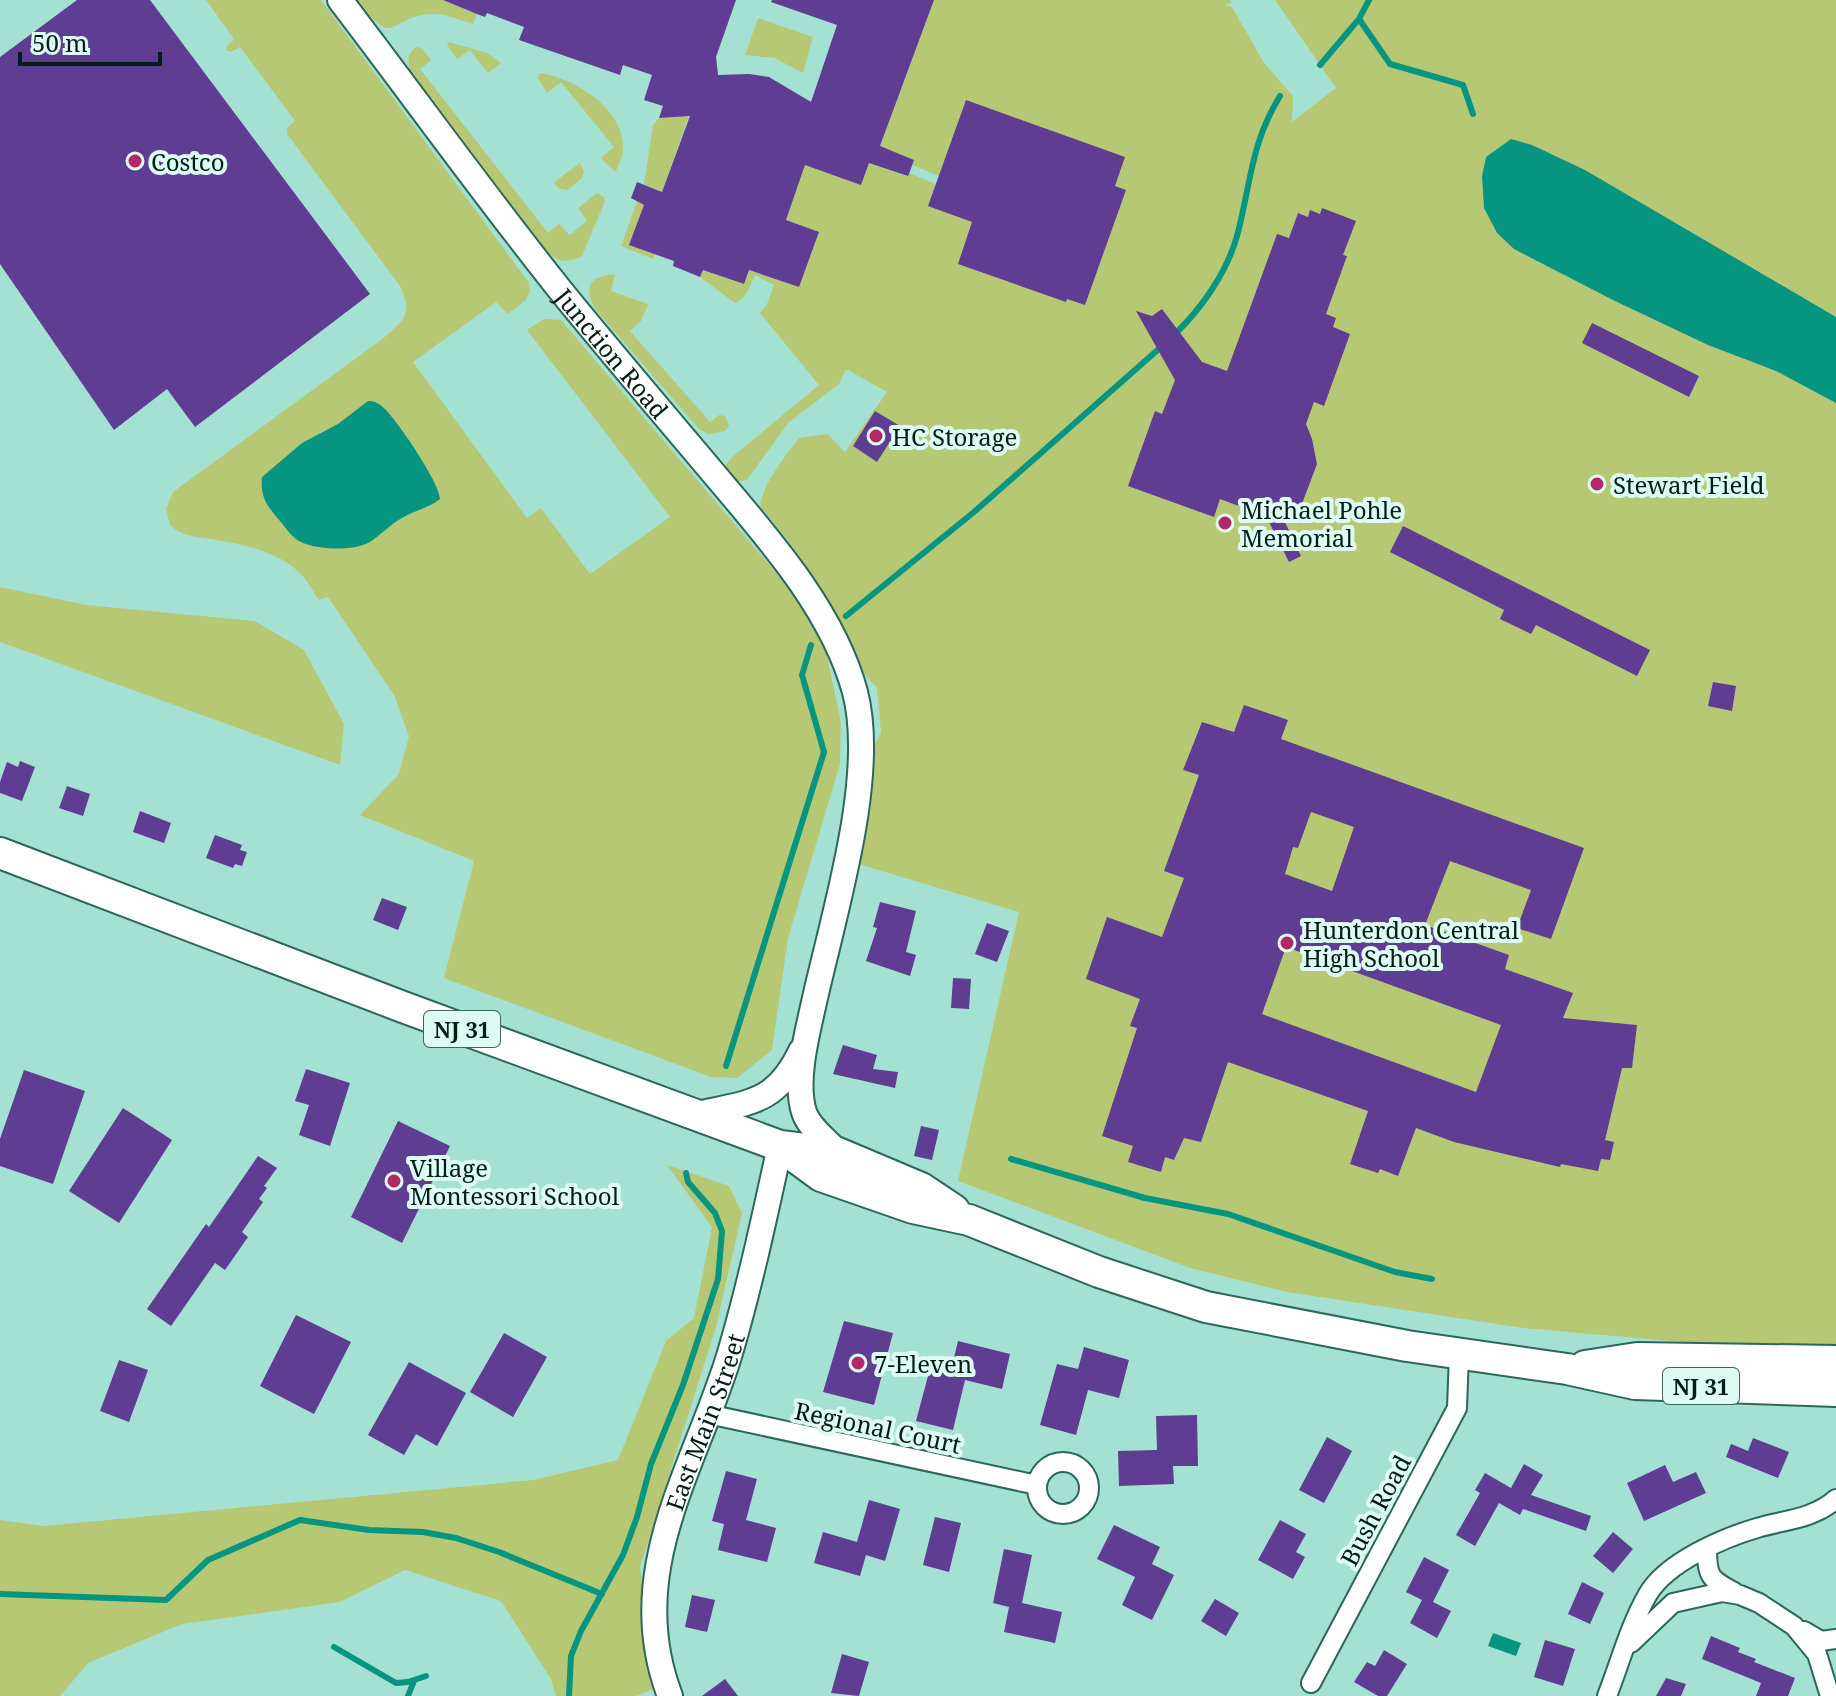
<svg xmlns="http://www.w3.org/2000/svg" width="1836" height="1696" font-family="'Noto Serif',serif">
<rect width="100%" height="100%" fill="#a4e1d2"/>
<path fill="#b7c875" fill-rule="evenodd" d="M206,0H321L529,283L530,291L526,300L508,314L496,302L413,362L527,518L541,508L590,574L670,517L527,330L544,319L561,320L789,588L811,621L826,651L841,722L840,764L788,938L772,1050L737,1078L711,1077L444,978L474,861L360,815L399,774L409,736L394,695L328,597L319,600C313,591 307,580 300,573C277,551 242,544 211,539C196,537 181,536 170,525L166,509L173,492L381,340C403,321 414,316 400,286L287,134V128L295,121L240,47L231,52L226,50L227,46L234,39Z
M357,0H443L477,14L473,24C460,20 445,13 431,14C388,16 397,52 357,0Z
M934,0H1230L1232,3L1225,5L1232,7L1264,63L1293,96L1292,122L1336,88L1275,0H1836V1353H1806L1523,1328L1287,1292L1190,1268L958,1181L1019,912L855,863L874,746L881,732L877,687C852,667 843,629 828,602C808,567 786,536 760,506C764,481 784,458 799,438L827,434L845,452L887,392L846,369L839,384L788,423L747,480L737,482L724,468L731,458L819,385L760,313L767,304L774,285L755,275C751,285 746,299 735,303L700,277L703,270L743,284L749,270L799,286L819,233L786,220L805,165L861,184L869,163L907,176L909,173L936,184L928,206L1115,186L966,101L939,176L912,165L913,160L898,153L877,155ZM966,241L1074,279L1066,302L959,263Z
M758,18L813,37L803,73L775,58L745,55Z
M449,42L487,53L501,63L488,73L470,50L457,59L447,45Z
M416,47L422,48L431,60L420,69L548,233L559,224L570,235L587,221L578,208L597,193L604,197L605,201L582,256C567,263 559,263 547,251L412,77C408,66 405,55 416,47Z
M540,73C582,79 646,124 615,172L601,158L614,147L561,82L547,93L538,78Z
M695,99L662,192L644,184L653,125L659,118L678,117Z
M580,163L584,171L582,178L568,190L560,189L553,183Z
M637,201L644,204L655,254L653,259L621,246Z
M615,274L611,291L648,304L641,321L630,331L710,422L719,415L725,416L729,426L725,431L709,434L699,429L595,309C583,286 590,276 615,274Z
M0,587L86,605L255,621L304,650L344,724L340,765L0,642Z
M667,1165L729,1186L742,1213L716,1327L640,1567L654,1689L636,1696H556L551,1679L501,1601L405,1570L340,1602L182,1624L88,1663L60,1696H0V1520L44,1526L533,1480L618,1460L666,1341L694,1318L712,1227Z"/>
<path fill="#059580" d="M1511,139L1532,145L1585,170L1836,317V403L1776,371L1708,345L1615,301L1514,249L1497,233L1484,208L1482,176L1486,157Z
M368,401C376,401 380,404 385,409C398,422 440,483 440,499C429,508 415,510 402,518C389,525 379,537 368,543C352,551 317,550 301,542C292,538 286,528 280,521C267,506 260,497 262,477L302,443L338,424Z
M1493,1633L1521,1643L1516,1656L1488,1646Z"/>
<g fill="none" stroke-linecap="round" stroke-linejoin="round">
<path stroke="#059580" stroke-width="6" d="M1359,19L1390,64L1463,85L1473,114
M1320,65L1359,19L1369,0
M1175,334C1202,308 1227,272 1237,236C1251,184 1250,145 1280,96
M846,616L974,512L1161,347
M726,1066L824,752L802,675L811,645
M1011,1159L1145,1198L1228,1214L1395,1272L1432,1279
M0,1594L166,1600L208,1560L300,1520L369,1530L423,1532L456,1538L499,1552L602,1594
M334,1647L396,1683L408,1682L426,1676
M408,1696L414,1681
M569,1696L571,1656L581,1631L623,1555L637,1517L651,1464L683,1385L718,1279L722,1231L715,1213L688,1182L686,1173"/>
</g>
<path fill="#5e3d93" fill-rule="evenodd" d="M77,0H150L370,294L195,427L167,389L114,430L0,264V57Z
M443,0H736L716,57L718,75L749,74L769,77L811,102L837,25L771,2L772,0H934L880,146L914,160L909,174L908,176L869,163L861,185L805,165L786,220L819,232L799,287L749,270L744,284L703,270L700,277L673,266L674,261L629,245L644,205L631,198L637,182L662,192L690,116L659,118L663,106L644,100L652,75L623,65L620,75L519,40L524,27L487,13L485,17L477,14Z
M966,100L1125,157L1115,186L1126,190L1085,305L1067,299L1066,302L958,264L972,222L928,206Z
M1322,208L1356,221L1343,255L1347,256L1326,314L1336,318L1333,327L1350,334L1324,406L1314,402L1306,424L1312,439L1317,464L1300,509L1283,518L1301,556L1289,562L1266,516L1220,499L1214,517L1128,486L1155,411L1162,414L1175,380L1136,311L1152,316L1162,309L1202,362L1227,371L1277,234L1289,238L1298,213L1308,217L1310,210L1320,214Z
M1592,323L1699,376L1689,397L1582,343Z
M875,411L900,426L877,462L853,446Z
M1403,526L1650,650L1637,676L1536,625L1531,634L1500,619L1504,610L1390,552Z
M1713,682L1736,686L1732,711L1708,706Z
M1244,705L1288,720L1281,739L1584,848L1551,939L1517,928L1531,890L1450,861L1425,925L1509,955L1505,969L1573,993L1563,1018L1637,1025L1632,1068H1622L1605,1140L1614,1142L1610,1160L1601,1159L1598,1171L1561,1164L1560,1167L1454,1142L1416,1128L1398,1176L1380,1169L1378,1173L1350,1164L1368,1111L1228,1062L1201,1142L1184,1138L1174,1160L1165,1157L1161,1172L1128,1162L1133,1146L1102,1136L1137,1028L1130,1026L1140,999L1086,979L1107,917L1162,937L1184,878L1164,871L1199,775L1183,770L1202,722L1234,732ZM1311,812L1354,827L1332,891L1285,874L1293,847L1298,848ZM1286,947L1501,1025L1476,1092L1262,1014Z
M20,761L35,767L22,801L0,793V782L7,762L18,767Z
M67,786L90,794L83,816L59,808Z
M140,811L171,823L164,843L133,832Z
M215,835L242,845L240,850L247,852L242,866L235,864L233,868L206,858Z
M382,898L407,907L398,930L373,920Z
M880,902L916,911L906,952L916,955L910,976L866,961L877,928L873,927Z
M987,923L1009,931L997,962L975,954Z
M953,978L971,979L969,1009L951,1008Z
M843,1045L877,1055L873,1069L898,1072L895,1088L833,1074Z
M306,1069L350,1083L330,1146L299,1135L309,1105L295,1101Z
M24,1070L85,1091L53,1184L0,1166V1139Z
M123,1108L172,1140L119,1223L69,1191Z
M398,1121L450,1146L402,1243L351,1217Z
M921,1126L939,1130L932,1160L914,1156Z
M258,1156L277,1168L264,1186L267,1188L259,1199L263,1202L242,1232L248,1237L225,1270L215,1263L171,1326L147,1309L206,1224L209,1227Z
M296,1315L351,1342L314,1414L260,1386Z
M844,1321L893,1333L874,1405L823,1392Z
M504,1333L547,1357L513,1417L470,1392Z
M958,1341L1010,1354L1002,1389L965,1380L953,1430L916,1421L932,1361L952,1366Z
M1084,1347L1129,1360L1119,1398L1088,1390L1076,1435L1040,1425L1057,1364L1078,1369Z
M119,1360L148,1370L129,1422L100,1411Z
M409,1362L466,1393L437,1446L416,1434L404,1455L368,1435Z
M1197,1415L1198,1466H1173L1174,1484L1119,1486L1118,1451L1157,1450L1156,1416Z
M1327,1437L1352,1451L1324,1503L1299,1490Z
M1753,1438L1789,1452L1778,1478L1726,1457L1731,1444L1748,1451Z
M1524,1464L1543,1475L1531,1495L1591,1516L1586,1531L1523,1509L1520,1515L1499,1503L1475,1546L1456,1535L1480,1493L1475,1490L1485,1473L1511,1488Z
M1665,1465L1673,1482L1696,1472L1706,1493L1644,1521L1627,1483Z
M726,1471L757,1479L746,1520L776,1528L767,1562L718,1550L724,1524L712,1521Z
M869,1500L900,1509L885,1561L866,1555L860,1576L814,1563L823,1532L857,1542Z
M935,1517L961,1523L949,1572L923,1565Z
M1280,1520L1306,1534L1296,1552L1305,1557L1293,1579L1258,1560Z
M1114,1525L1160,1547L1152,1564L1174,1575L1152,1620L1122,1605L1135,1577L1097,1559Z
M1613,1532L1633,1549L1613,1573L1593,1556Z
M1004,1549L1032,1555L1022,1603L1062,1612L1055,1643L1004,1632L1009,1607L993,1603Z
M1424,1557L1449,1570L1433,1602L1451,1611L1437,1638L1410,1623L1422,1600L1406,1592Z
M1582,1582L1604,1593L1590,1624L1568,1614Z
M692,1595L715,1600L707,1632L685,1627Z
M1215,1599L1239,1613L1226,1636L1201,1621Z
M1711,1636L1740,1648L1738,1652L1756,1659L1754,1662L1795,1678L1788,1696H1756L1761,1683L1702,1659Z
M1545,1640L1575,1649L1563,1686L1534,1677Z
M1384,1650L1407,1664L1387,1696H1378L1354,1682L1367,1662L1375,1666Z
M842,1654L869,1662L859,1696L831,1693Z
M1666,1678L1686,1684L1681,1696H1656Z
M725,1679L738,1696H702Z"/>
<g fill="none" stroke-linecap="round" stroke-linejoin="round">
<g stroke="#2b675b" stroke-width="22">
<path id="minor" d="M708,1414L1037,1485
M1037 1488a26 26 0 1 1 52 0a26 26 0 1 1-52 0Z
M1707,1549C1707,1577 1710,1579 1734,1592
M1804,1631L1821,1641L1836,1639
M1631,1643L1673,1603L1722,1592L1740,1595L1759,1603L1794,1626L1817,1654L1830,1696
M1311,1683L1457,1408L1459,1354
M1607,1696C1620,1663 1630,1625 1648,1594C1667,1562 1723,1538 1757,1528C1784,1520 1814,1519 1836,1499"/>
</g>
<g stroke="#2b675b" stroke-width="28">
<g id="tertiary">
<path id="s1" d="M340,0C414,97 485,196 561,291C608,349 656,405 704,462C760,529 832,606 855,692C877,776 834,913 815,998C808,1030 794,1080 804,1112C809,1128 827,1140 838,1153"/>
<path d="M693,1115C747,1102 775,1106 801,1051"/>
<path id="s2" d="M670,1696C622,1571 695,1469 730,1353C750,1285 765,1215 780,1146"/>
</g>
</g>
<g stroke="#2b675b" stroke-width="34">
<path id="trunk" d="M0,853L403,1007L780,1146L838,1153L921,1188L954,1210
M780,1146L821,1176L913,1208L969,1220L1099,1272L1206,1307L1407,1346L1567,1369L1635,1384L1836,1391
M1585,1366L1637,1358L1836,1361"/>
</g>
<use href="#minor" stroke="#fff" stroke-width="18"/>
<use href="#tertiary" stroke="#fff" stroke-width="24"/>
<use href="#trunk" stroke="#fff" stroke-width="30"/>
</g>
<g fill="#b22867" stroke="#ddfbf3" stroke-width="3">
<circle cx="135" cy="161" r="8"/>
<circle cx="876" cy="436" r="8"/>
<circle cx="1597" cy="484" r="8"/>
<circle cx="1225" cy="523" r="8"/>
<circle cx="1287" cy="943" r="8"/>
<circle cx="394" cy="1181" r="8"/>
<circle cx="858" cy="1363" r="8"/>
</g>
<g text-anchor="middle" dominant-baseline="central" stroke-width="8" stroke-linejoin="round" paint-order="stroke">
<g fill="#ddfbf3" stroke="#45605a" stroke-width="2">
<rect x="424" y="1011" width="76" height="36" rx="6"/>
<rect x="1663" y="1368" width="76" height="36" rx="6"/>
</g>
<g font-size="22" font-weight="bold" fill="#041d18">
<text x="462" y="1029">NJ 31</text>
<text x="1701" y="1386">NJ 31</text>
</g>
<g font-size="24" fill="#041d18" stroke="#ddfbf3" text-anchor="start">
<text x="151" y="161">Costco</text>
<text x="892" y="436">HC Storage</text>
<text x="1613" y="484">Stewart Field</text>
<text x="1241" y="509">Michael Pohle<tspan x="1241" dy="28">Memorial</tspan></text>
<text x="1303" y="929">Hunterdon Central<tspan x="1303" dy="28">High School</tspan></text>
<text x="410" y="1167">Village<tspan x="410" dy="28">Montessori School</tspan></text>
<text x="874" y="1363">7-Eleven</text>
</g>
<g font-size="24" fill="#041d18" stroke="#ddfbf3">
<text stroke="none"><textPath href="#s1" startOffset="446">Junction Road</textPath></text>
<text stroke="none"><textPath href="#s2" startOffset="284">East Main Street</textPath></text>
<text transform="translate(878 1427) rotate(12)">Regional Court</text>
<text transform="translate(1375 1510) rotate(-62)">Bush Road</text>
</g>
</g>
<path d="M20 52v12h140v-12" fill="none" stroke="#041d18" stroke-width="4"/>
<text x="32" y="52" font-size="24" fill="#041d18" stroke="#ddfbf3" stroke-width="6" paint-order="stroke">50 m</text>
</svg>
